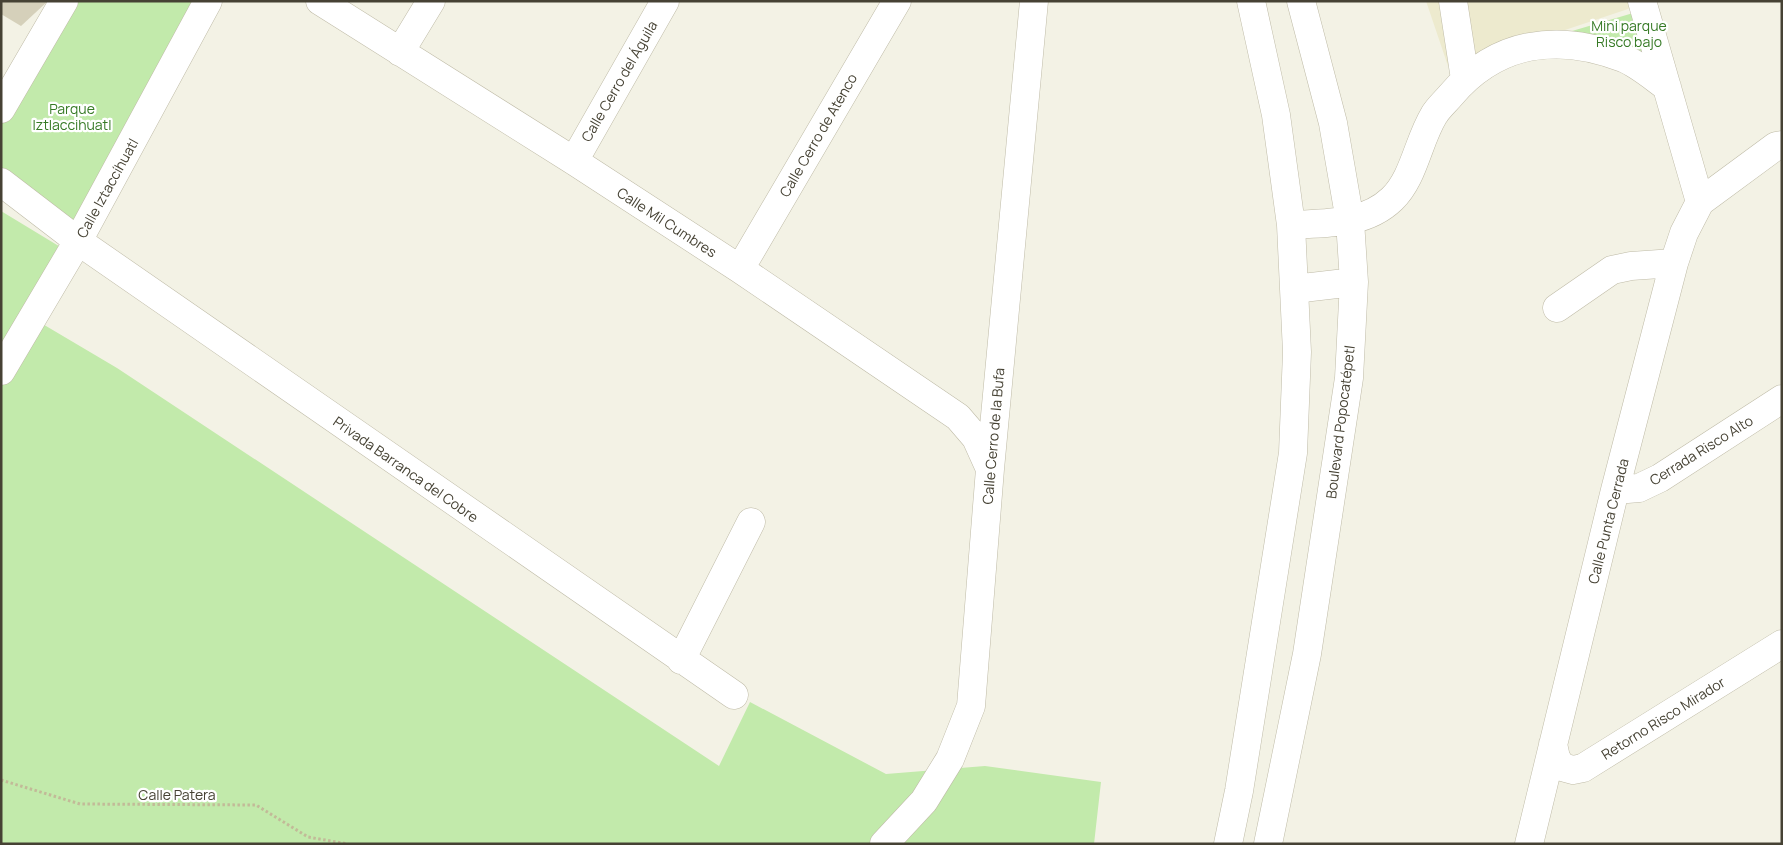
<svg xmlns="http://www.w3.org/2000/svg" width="1783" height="845" font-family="Manrope,sans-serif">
<rect width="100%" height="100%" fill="#f3f2e5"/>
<path fill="#edeace" d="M1426,1H1642L1643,4L1559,32L1492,50L1448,66Z"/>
<path fill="#c2eaab" d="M64,1H208L78,241L1,182V109Z
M1640,11L1659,74L1619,46L1572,31Z
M1,211L62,248L24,313L117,368L719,766L750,702L886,774L985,766L1101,782L1094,844H1Z"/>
<path fill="#d5d0ba" d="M1,1H48L21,26L1,14Z"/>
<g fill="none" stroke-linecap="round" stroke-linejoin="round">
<g stroke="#bfbba7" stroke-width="29">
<path id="minor" d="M320,1L574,161L740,269L958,417L976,438L990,469
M1453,1L1465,79
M1642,1L1700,202
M400,52L431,1
M1,109L64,1
M574,161L665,1
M1,182L78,241L734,695
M1291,225C1326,223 1365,225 1392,199C1414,178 1418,141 1434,115C1438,108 1446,101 1451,95C1497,41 1558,33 1623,58C1638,64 1653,77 1667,87
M740,269L897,1
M1294,289L1354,282
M1557,308L1612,270L1631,266L1674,263
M1,371L78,241L208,1
M1615,490L1639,488L1660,478L1782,399
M681,660L751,522
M1553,744L1556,758L1562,767L1573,770L1583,768L1782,644
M884,844L924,801L950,759L971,706L990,469L1034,1
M1228,844L1239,791L1293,453L1297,352L1291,225L1276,115L1251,1
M1268,844L1307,654L1349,378L1354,282L1350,221L1333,123L1301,1
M1529,844L1615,490L1674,263L1684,233L1700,202L1776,146L1782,145"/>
</g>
<path stroke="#c2ba98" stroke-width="3" stroke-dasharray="2.5 2.5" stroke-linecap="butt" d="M1,780L80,804L256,805L308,837L348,844"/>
<use href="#minor" stroke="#fff" stroke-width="28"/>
</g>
<g text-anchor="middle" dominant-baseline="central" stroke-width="4.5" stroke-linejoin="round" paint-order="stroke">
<g font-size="14" fill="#367a25" stroke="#fff">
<text x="1629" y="25">Mini parque<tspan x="1629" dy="16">Risco bajo</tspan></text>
<text x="72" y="108">Parque<tspan x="72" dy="16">Iztlaccihuatl</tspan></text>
</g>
<g font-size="14" fill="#464234" stroke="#fff">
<text transform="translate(619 81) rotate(-60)">Calle Cerro del Águila</text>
<text transform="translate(818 135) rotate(-60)">Calle Cerro de Atenco</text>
<text transform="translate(107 188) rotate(-61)">Calle Iztaccíhuatl</text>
<text transform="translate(667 222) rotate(33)">Calle Mil Cumbres</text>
<text transform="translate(1340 422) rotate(-83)">Boulevard Popocatépetl</text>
<text transform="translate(993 436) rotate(-85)">Calle Cerro de la Bufa</text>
<text transform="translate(1701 450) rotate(-32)">Cerrada Risco Alto</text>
<text transform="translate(406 469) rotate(35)">Privada Barranca del Cobre</text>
<text transform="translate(1608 521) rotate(-76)">Calle Punta Cerrada</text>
<text transform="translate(1663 718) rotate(-32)">Retorno Risco Mirador</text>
<text x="177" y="794">Calle Patera</text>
</g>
</g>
<rect width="1783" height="845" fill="none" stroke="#464234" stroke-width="5"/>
</svg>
